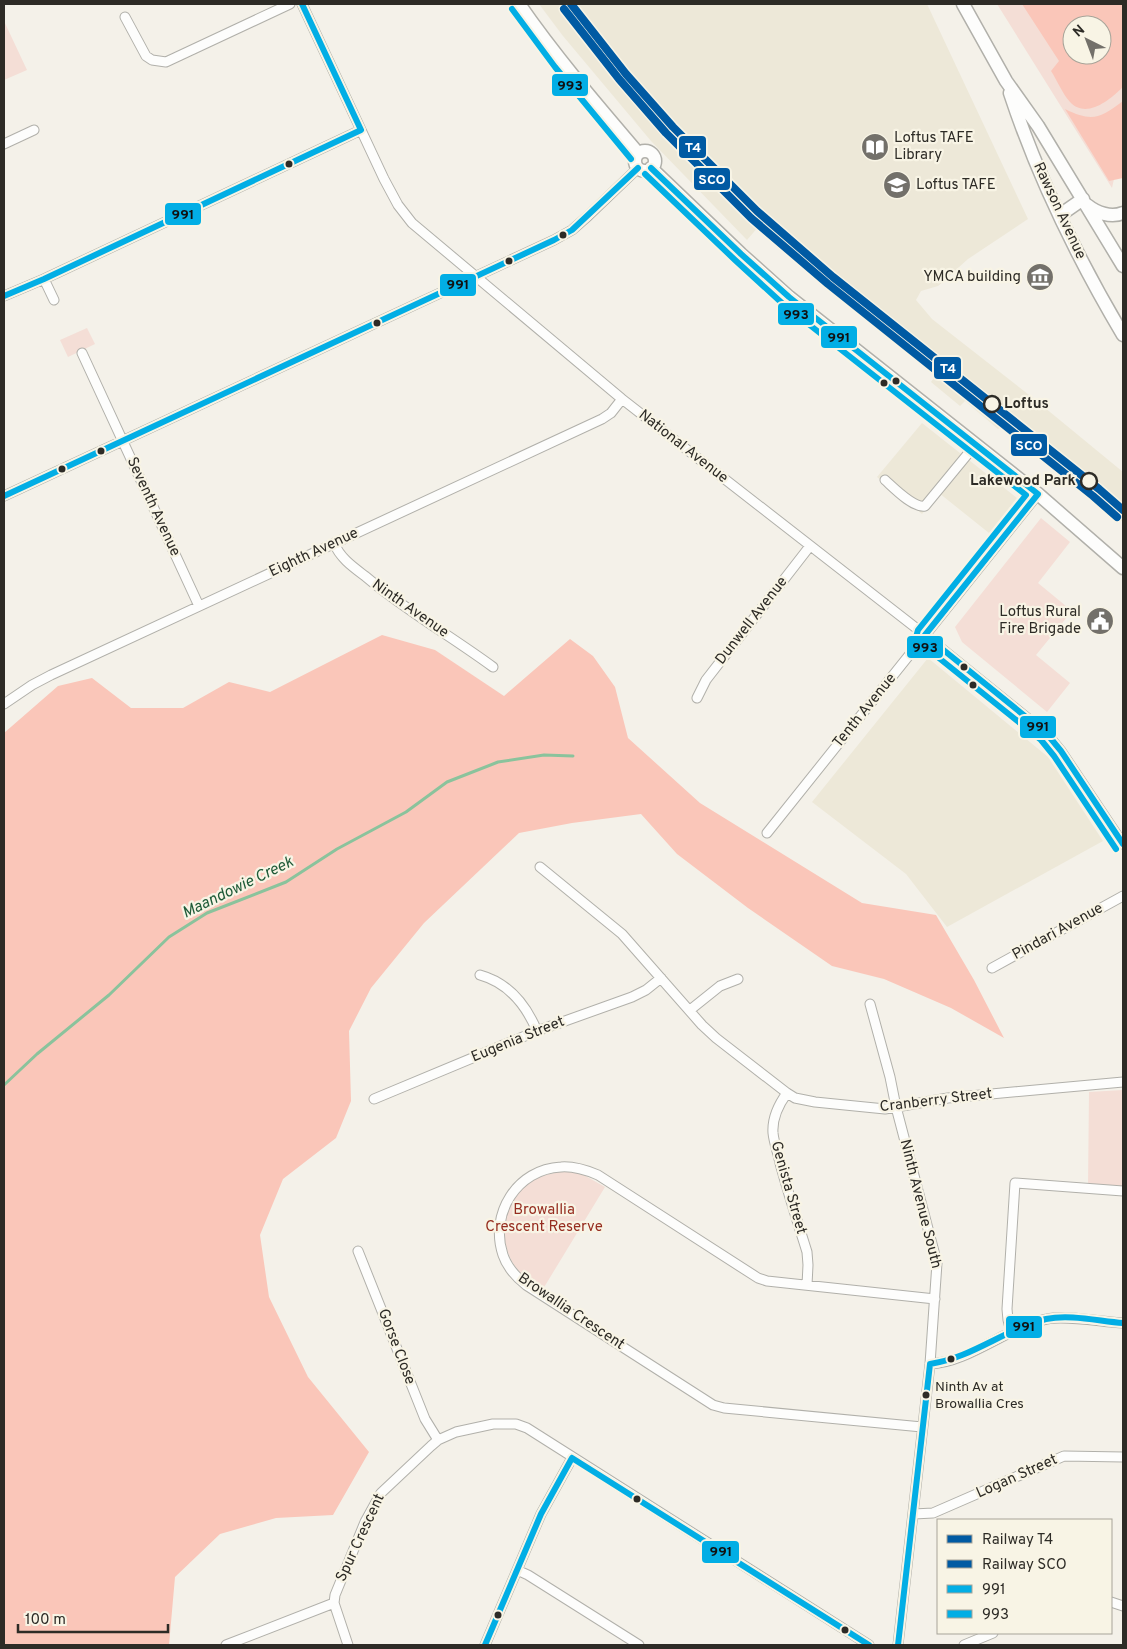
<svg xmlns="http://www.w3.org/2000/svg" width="1127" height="1649" font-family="Overpass,sans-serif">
<rect width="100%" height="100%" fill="#f4f1e9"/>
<path fill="#ede8d8" d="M539,4H927L1028,219L968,259L938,286L921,291L916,300L932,319L1033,398L1123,472V522L1064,472L1038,456L1002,427L998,429L965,401L960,406L931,382L938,372L863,312L759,226L747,240L651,141L563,36Z
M922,423L1017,498L989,533L939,493L922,514L877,477Z
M928,658L1048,757L1103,841L947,927L906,874L812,802Z"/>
<path fill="#f4ded6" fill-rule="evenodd" d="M997,4H1123V138L1112,188ZM1072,25H1102V55H1072Z
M4,21L27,70L4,80Z
M87,328L95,344L68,357L60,340Z
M1041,518L1070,542L1038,583L1072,611L1036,655L1070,683L1047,712L962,642L955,627Z
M1123,1090V1186H1088L1089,1092Z
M563,1171L582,1174L605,1187L543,1289C535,1284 524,1278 518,1270C497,1245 500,1205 527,1184C537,1176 550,1174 563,1171Z"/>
<path fill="#fac6b9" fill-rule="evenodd" d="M1022,4H1123V86L1121,89C1108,101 1086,119 1070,102C1062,93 1057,80 1051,71L1059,61ZM1072,25H1102V55H1072Z
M1123,101V178L1109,181L1065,109C1092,122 1099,119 1123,101Z
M382,635L435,650L504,696L570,639L593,656L615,687L628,738L700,803L862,903L936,915L974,980L1004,1038L951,1008L884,979L832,966L748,908L677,854L641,814L572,823L519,833L424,923L371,988L349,1031L351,1101L336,1138L283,1179L260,1235L269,1297L308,1377L369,1452L333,1515L276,1518L220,1534L175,1577L169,1645H4V733L58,686L92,678L131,708H183L229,682L270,692Z"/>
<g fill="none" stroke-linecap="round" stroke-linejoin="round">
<path stroke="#8ac39c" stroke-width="3" d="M4,1085L37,1054L109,995L169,937L207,913L286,882L337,849L406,812L447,782L498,762L544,755L573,756"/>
<g stroke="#b1b0aa" stroke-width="11">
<path id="street" d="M302,4L384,179L398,205L412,223L622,399L925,635L1047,734L1061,751L1123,844
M125,17L146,56L152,60L166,62L290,4
M4,144L34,130
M44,279L54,300
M4,296L44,279L361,130
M82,353L199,606
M885,480C894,488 913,508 925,506L976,444
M4,496L554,240L572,230L588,216L638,168
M334,543C340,558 353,567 365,576C405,610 451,636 493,667
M697,698L706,680L810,546
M4,704L32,685L51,675L602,419L611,413L622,399
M767,833L1038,494
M540,867L622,934L702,1025L716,1038L787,1093L795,1098L815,1102L885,1109L948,1098L1123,1082
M992,968L1123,896
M480,975C509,983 526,1005 537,1031
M870,1004L890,1077L896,1107L937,1263L930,1364L898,1645
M690,1010L720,986L738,979
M787,1093C779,1104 772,1119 773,1133C774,1143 778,1153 780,1163C788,1193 798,1223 807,1252L808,1265L807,1285
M374,1099L537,1031L632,997L646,990L661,978
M358,1251L425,1419L438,1440
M1011,1332L1008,1320L1007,1309L1015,1183L1123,1191
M930,1364C968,1363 1009,1326 1047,1319C1066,1315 1102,1322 1123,1323
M922,1427L724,1408L713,1405L526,1285C516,1277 507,1267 503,1255C489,1214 517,1169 561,1167C574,1166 586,1170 598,1175L758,1278L767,1281L935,1299
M914,1514L933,1513L1064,1456L1123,1457
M517,1570L528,1575L639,1645
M1111,1602L1123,1606
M226,1645L334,1603
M348,1645L334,1603L335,1595L365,1522L381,1493L431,1446L438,1440L456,1432L493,1424H516L527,1428L869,1645
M485,1645L541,1514L572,1458
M964,1645L993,1633"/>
</g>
<g stroke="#b1b0aa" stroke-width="15">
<path id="secondary" d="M519,4C555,56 597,105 638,153
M963,4L1006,81L1038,126L1123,266
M1010,93C1038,178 1078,259 1123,335
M635 161a10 10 0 1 1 20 0a10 10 0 1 1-20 0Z
M651,168L741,254L789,297L1038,494L1123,568
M1087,205C1097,213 1111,218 1123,213
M1060,215L1083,199"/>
</g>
<use href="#street" stroke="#fdfdfc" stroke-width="9"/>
<use href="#secondary" stroke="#fdfdfc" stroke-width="12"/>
<g stroke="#f8f4e5" stroke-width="10">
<path id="bus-1" d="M302,4L361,130
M651,168L741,254L789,297L1038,494
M4,296L44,279L361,130
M4,496L554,240L572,230L638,168
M925,635L1047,734L1061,751L1123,844
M925,635L1038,494
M930,1364C972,1358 1005,1329 1046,1319C1070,1314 1098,1321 1123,1323
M572,1458L869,1645
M485,1645L541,1514L572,1458
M898,1645L930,1364"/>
</g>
<g stroke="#f8f4e5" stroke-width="10">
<path id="bus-2" d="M512,9L555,67L631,159
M645,174L735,260L783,304L1026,495L918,630L916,637L919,642L1041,740L1054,756L1116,849"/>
</g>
<use href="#bus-1" stroke="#02aee5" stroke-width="6"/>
<use href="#bus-2" stroke="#02aee5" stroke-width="6"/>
<g stroke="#f8f4e5" stroke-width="11">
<path id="rail-1" d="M571,4L626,74L673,127L757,211L833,277L1099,489L1123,510"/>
</g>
<g stroke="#f8f4e5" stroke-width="11">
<path id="rail-2" d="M564,9L619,79L666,133L751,218L828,284L1093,496L1117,517"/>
</g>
<use href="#rail-1" stroke="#005aa3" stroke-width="8"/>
<use href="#rail-2" stroke="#005aa3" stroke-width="8"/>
</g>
<defs>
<g id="library-disc" transform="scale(1.4375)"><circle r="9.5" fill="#73706a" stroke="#f8f4e5"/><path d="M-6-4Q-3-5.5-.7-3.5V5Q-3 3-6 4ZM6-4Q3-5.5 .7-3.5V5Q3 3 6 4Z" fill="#fff"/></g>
<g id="university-disc" transform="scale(1.4375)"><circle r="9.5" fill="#73706a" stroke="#f8f4e5"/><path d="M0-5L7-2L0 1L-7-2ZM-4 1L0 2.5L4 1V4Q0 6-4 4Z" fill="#fff"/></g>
<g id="museum-disc" transform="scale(1.4375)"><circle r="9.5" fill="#73706a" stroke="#f8f4e5"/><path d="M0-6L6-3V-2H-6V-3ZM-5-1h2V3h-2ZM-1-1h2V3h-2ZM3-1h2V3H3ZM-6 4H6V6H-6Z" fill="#fff"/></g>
<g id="civic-disc" transform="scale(1.4375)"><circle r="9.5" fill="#73706a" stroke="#f8f4e5"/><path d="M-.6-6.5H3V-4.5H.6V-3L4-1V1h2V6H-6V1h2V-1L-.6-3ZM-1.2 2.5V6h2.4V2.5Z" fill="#fff"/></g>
</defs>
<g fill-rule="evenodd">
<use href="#library-disc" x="875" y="147"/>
<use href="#university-disc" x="897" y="185"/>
<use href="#museum-disc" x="1040" y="277"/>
<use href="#civic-disc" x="1100" y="621"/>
</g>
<g fill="#2d2b26" stroke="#f8f4e5" stroke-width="2">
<circle cx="289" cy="164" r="4.5"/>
<circle cx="563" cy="235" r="4.5"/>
<circle cx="509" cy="261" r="4.5"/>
<circle cx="377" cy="323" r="4.5"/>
<circle cx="896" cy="381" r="4.5"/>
<circle cx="884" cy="383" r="4.5"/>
<circle cx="101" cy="451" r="4.5"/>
<circle cx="62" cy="469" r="4.5"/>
<circle cx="964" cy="667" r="4.5"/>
<circle cx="973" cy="685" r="4.5"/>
<circle cx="951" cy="1359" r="4.5"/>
<circle cx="926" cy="1395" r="4.5"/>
<circle cx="637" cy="1499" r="4.5"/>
<circle cx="498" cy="1615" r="4.5"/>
<circle cx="845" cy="1630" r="4.5"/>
</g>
<g fill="#f8f4e5" stroke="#2d2b26" stroke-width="2.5">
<circle cx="992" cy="404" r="8"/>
<circle cx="1089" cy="481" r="8"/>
</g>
<g text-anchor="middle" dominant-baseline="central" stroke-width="4.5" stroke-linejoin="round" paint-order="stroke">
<g font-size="14" fill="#2d2b26" stroke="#f8f4e5" text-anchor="start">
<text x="935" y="1387">Ninth Av at<tspan x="935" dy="17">Browallia Cres</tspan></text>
</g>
<g font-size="15" fill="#2d2b26" stroke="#f8f4e5" text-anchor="start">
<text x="894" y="138">Loftus TAFE<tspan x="894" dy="17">Library</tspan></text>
<text x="916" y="185">Loftus TAFE</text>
<text x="1021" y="277" text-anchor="end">YMCA building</text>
<text x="1081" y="612" text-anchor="end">Loftus Rural<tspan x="1081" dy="17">Fire Brigade</tspan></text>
</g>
<g font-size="15" fill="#2d2b26" stroke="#f8f4e5">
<text transform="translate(1059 211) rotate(65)">Rawson Avenue</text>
<text transform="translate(683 447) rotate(38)">National Avenue</text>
<text transform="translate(153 507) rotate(65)">Seventh Avenue</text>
<text transform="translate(314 553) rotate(-25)">Eighth Avenue</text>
<text transform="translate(410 609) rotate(35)">Ninth Avenue</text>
<text transform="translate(752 621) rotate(-52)">Dunwell Avenue</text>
<text transform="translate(865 711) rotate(-51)">Tenth Avenue</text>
<text transform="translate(1058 932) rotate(-29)">Pindari Avenue</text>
<text transform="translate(518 1040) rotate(-22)">Eugenia Street</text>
<text transform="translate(936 1101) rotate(-7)">Cranberry Street</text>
<text transform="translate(788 1188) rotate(74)">Genista Street</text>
<text transform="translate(920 1204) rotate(76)">Ninth Avenue South</text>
<text transform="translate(571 1312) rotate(34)">Browallia Crescent</text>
<text transform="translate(396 1347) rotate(69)">Gorse Close</text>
<text transform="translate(1017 1477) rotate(-24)">Logan Street</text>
<text transform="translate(361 1538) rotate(-65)">Spur Crescent</text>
</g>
<g font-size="15" font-weight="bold" fill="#2d2b26" stroke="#f8f4e5" text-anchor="start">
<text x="1004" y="404">Loftus</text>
<text x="1076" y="481" text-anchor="end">Lakewood Park</text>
</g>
<g font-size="15" fill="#962d20" stroke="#f8f4e5">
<text x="544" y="1210">Browallia<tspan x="544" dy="17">Crescent Reserve</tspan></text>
</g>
<g font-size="16" font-style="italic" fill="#1f5b38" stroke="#f8f4e5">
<text transform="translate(238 888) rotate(-26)">Maandowie Creek</text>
</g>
</g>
<g stroke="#f8f4e5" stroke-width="2">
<rect x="551" y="73" width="38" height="24" rx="5" fill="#02aee5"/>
<rect x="678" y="135" width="29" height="24" rx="5" fill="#005aa3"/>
<rect x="693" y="167" width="38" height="24" rx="5" fill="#005aa3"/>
<rect x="164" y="202" width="38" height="24" rx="5" fill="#02aee5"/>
<rect x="439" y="273" width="38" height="24" rx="5" fill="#02aee5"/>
<rect x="777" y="302" width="38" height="24" rx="5" fill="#02aee5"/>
<rect x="820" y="325" width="38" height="24" rx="5" fill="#02aee5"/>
<rect x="933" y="356" width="29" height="24" rx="5" fill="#005aa3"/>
<rect x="1010" y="433" width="38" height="24" rx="5" fill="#005aa3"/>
<rect x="906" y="635" width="38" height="24" rx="5" fill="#02aee5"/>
<rect x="1019" y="715" width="38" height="24" rx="5" fill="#02aee5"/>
<rect x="1005" y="1315" width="38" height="24" rx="5" fill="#02aee5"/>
<rect x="701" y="1540" width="39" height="24" rx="5" fill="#02aee5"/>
</g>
<g font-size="14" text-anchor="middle" font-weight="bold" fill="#fff">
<text x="693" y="152">T4</text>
<text x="712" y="184">SCO</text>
<text x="948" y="373">T4</text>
<text x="1029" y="450">SCO</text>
</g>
<g font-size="14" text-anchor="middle" font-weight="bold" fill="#111">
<text x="570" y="90">993</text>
<text x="183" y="219">991</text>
<text x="458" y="289">991</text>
<text x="796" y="319">993</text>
<text x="839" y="342">991</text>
<text x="925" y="652">993</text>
<text x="1038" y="731">991</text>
<text x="1024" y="1331">991</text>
<text x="721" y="1556">991</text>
</g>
<rect width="1127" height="1649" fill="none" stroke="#2d2b26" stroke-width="10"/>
<rect x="937" y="1519" width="175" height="115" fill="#f8f4e5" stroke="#a7a499"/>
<rect x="947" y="1535" width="25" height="8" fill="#005aa3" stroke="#a7a499"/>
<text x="982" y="1544" font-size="15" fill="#2d2b26">Railway T4</text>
<rect x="947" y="1560" width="25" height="8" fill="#005aa3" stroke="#a7a499"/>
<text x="982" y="1569" font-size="15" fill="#2d2b26">Railway SCO</text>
<rect x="947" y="1585" width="25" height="8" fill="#02aee5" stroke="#a7a499"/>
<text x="982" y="1594" font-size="15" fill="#2d2b26">991</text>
<rect x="947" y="1610" width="25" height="8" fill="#02aee5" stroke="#a7a499"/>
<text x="982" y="1619" font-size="15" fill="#2d2b26">993</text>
<g transform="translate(1087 40) rotate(318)"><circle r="24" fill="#f8f4e5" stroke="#a7a499"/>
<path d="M0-4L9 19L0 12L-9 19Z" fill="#73706a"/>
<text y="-8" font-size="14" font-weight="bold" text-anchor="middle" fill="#2d2b26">N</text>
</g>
<path d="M18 1624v8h150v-8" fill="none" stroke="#2d2b26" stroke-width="2.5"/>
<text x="25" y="1624" font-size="15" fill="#2d2b26" stroke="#f8f4e5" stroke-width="4" paint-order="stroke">100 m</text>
</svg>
